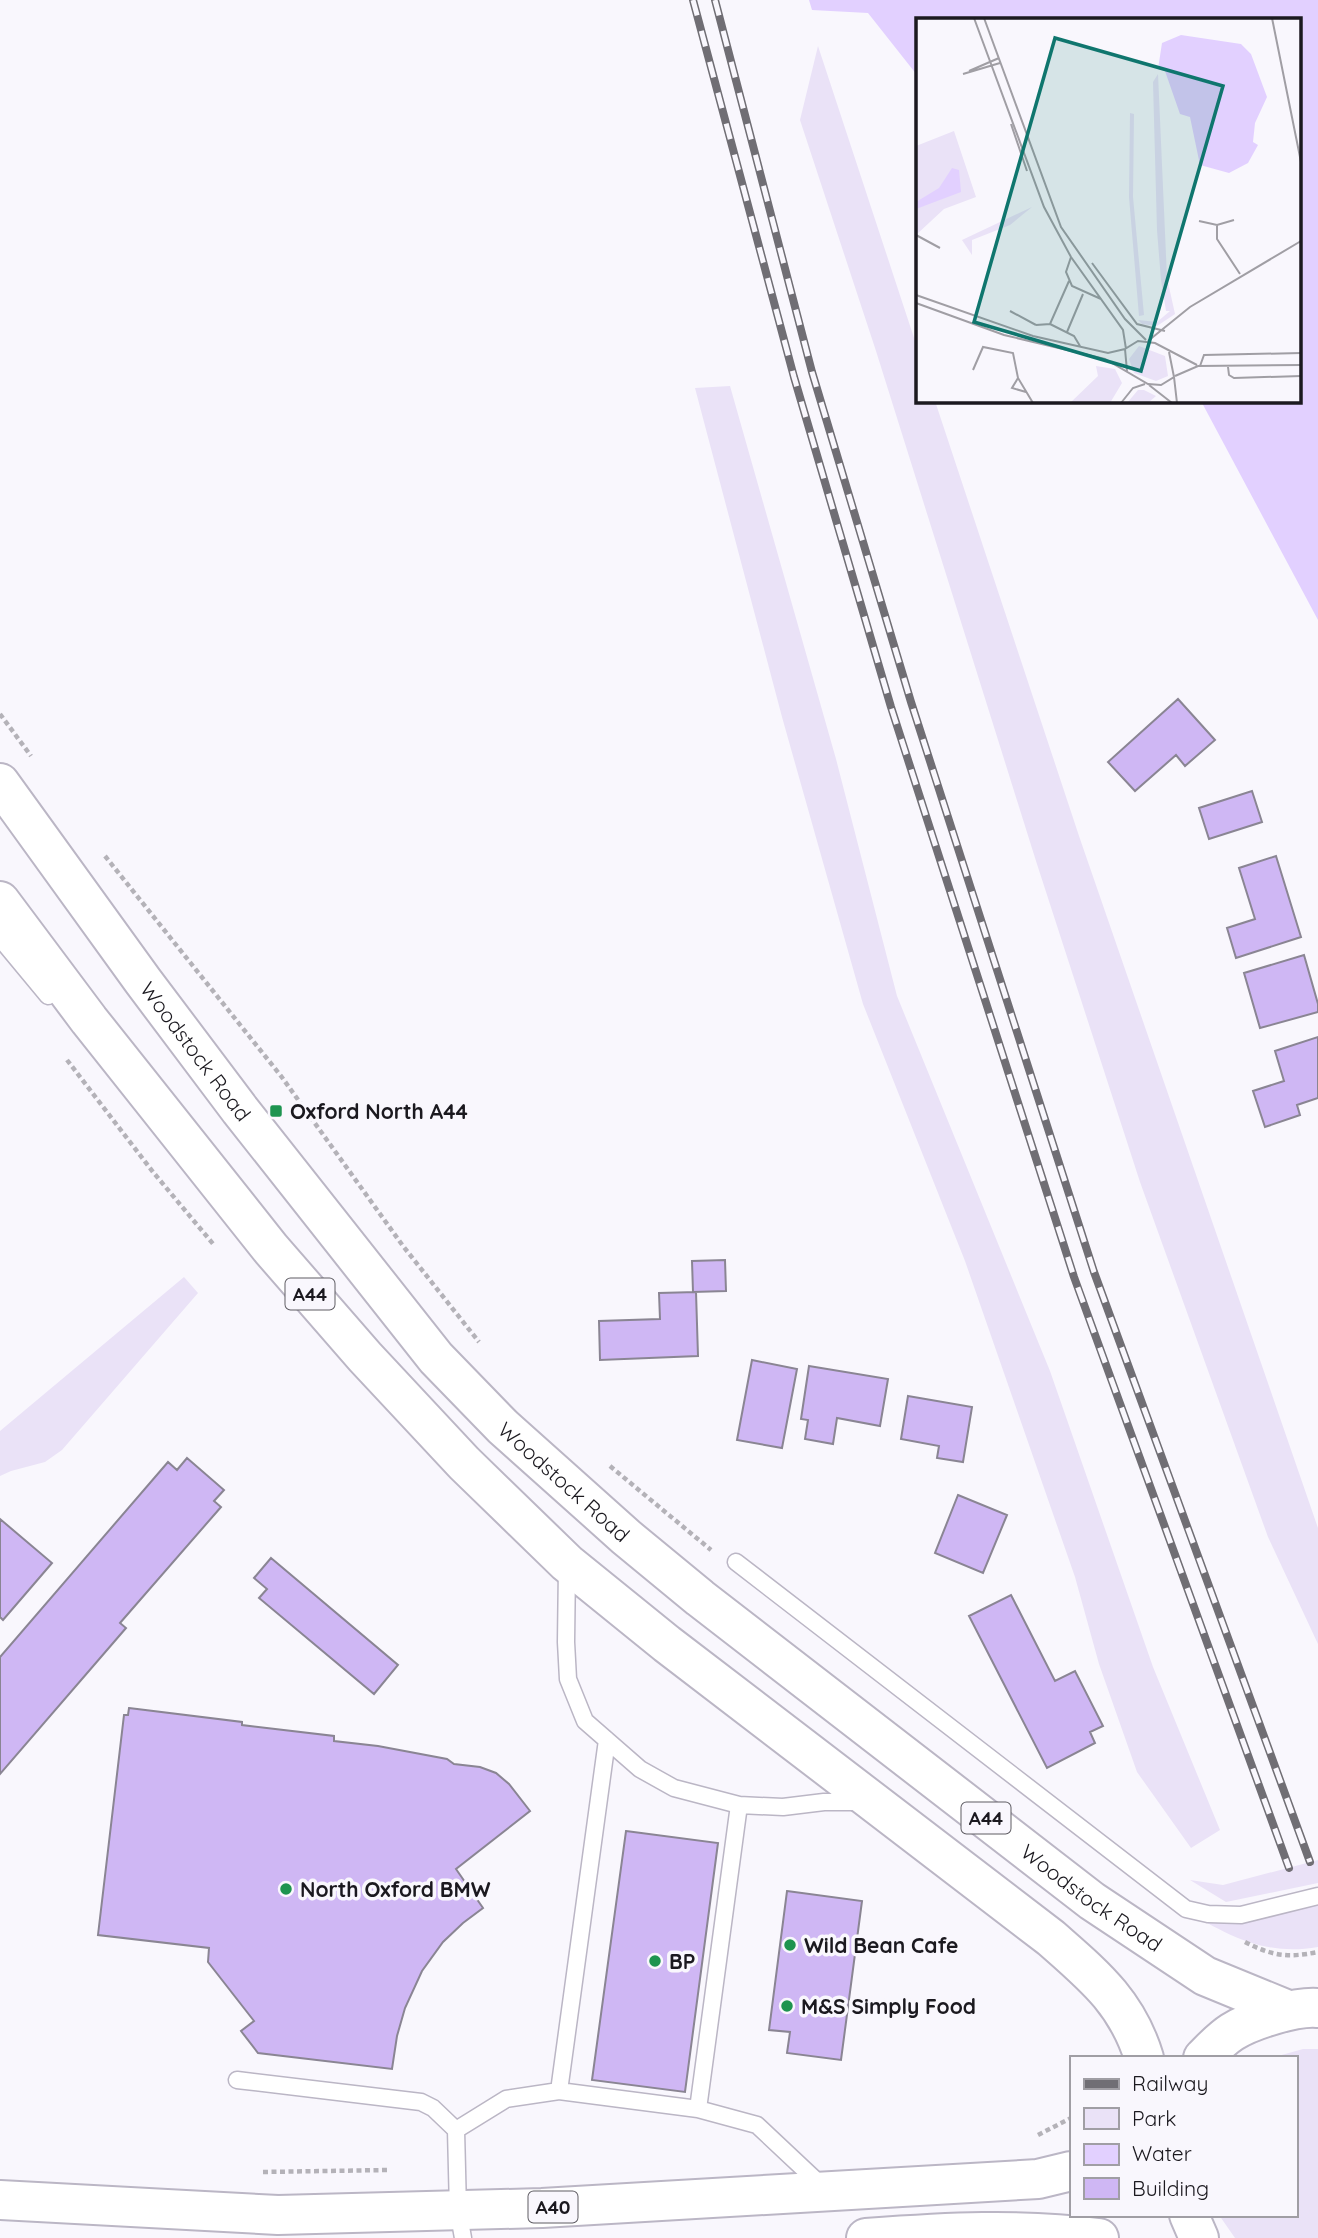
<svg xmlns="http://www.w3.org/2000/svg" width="1318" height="2238" font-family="Quicksand,sans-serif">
<rect width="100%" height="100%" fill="#f9f7fd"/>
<path fill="#eae2f7" d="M818,46L917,347V401H935L1079,836L1318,1528V1644L1268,1537L1140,1182L1036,861L876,351L800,120Z
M730,386L836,759L897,996L1050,1371L1153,1667L1220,1830L1191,1848L1137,1772L1099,1664L1075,1577L965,1261L863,1004L782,717L695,388Z
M184,1277L198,1293L62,1450L45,1462L11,1471L0,1476V1431Z
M1318,1860V1883L1226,1902L1190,1880L1223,1885Z
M1318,1900V1947C1262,1957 1224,1933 1178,1906L1206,1916Z
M1303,2049H1318V2238H1235L1219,2215H1295V2058H1271Z"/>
<path fill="#e2d0ff" d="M809,0H1318V620L1201,401H1299V19H917V75L868,13L812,10Z"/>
<path fill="#cfb7f4" stroke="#8a8593" stroke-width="2" d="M1178,699L1215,740L1185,766L1176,755L1135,791L1108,762Z
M1252,791L1262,822L1209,839L1199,808Z
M1276,856L1301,937L1236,958L1227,928L1255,919L1239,868Z
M1304,955L1318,1004V1012L1260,1028L1244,973Z
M1318,1037V1098L1297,1105L1300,1115L1265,1127L1253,1091L1284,1081L1275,1051Z
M725,1260L726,1291L693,1292L692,1261Z
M696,1292L698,1356L600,1360L599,1321L660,1319L659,1293Z
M752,1360L797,1369L782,1448L737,1440Z
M809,1366L888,1379L880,1426L837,1418L833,1444L805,1439L808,1420L801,1419Z
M908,1396L972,1407L963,1462L937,1458L939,1446L901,1439Z
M187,1458L224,1490L214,1501L221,1507L120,1623L126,1628L0,1774V1657L168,1462L177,1470Z
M958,1495L1007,1515L983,1573L935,1553Z
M0,1519L52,1563L3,1620L0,1617Z
M271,1558L398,1665L374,1694L259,1598L267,1589L254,1578Z
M1011,1595L1055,1681L1075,1671L1103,1726L1090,1732L1095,1743L1047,1768L969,1616Z
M129,1708L242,1722V1725L334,1736V1741L378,1746L447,1759L454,1764L480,1767L496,1773L509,1784L530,1811L456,1869L483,1908L463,1923L443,1942L422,1971L405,2008L397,2036L392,2069L258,2053L241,2031L254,2021L208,1962L209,1948L98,1935L124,1715H128Z
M626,1831L718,1843L685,2092L592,2080Z
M787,1891L862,1901L841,2060L787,2053L790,2032L769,2030Z"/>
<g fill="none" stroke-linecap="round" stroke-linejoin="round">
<g stroke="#bbb6c5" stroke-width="19">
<path id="lane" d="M0,938L48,996
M736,1562L1186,1909L1208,1914L1241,1915L1318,1896
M567,1567L566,1642L568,1679L585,1721L640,1769L674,1788L739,1805L783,1807L824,1802H863
M237,2080L421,2102L433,2108L456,2130L458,2210L463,2238
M559,2091L698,2109L757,2125L823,2187
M698,2109L739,1805
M456,2130L506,2099L559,2091L607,1740"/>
</g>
<g stroke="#bbb6c5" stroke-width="42">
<g id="highway">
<path id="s1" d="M0,783L143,981L240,1110L436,1358L503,1427L626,1537L700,1598L1092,1901L1205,1976L1288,2010"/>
<path d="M0,901L89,1020L271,1249L365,1357L464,1463L567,1563L667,1644L1051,1938C1093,1975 1127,2002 1144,2058"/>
<path d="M1203,2058C1212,2049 1221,2039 1232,2032C1251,2020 1296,2006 1318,2008"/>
<path d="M0,2200L278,2215L542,2208L1038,2179L1071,2171"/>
<path d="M1189,2215L1199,2238"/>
<path d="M866,2238C947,2232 1018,2228 1099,2238"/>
</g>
</g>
<path stroke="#b4b2b8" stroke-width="4.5" stroke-dasharray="5 3.5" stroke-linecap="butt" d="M0,714L31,756
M105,856L281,1076L403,1246L479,1342
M67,1060L153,1172L214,1245
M610,1466L711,1550
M1245,1942C1272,1956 1288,1958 1318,1952
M1038,2135L1071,2118
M263,2172L387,2170"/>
<use href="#lane" stroke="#fff" stroke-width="16"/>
<use href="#highway" stroke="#fff" stroke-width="38"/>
<g stroke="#706e74" stroke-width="8">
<path id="rail" d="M693,0L794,377L891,707L1074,1277L1289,1868
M715,0L812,372L911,702L1094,1272L1310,1862"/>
</g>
<use href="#rail" stroke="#f9f7fd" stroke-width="5" stroke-dasharray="16" stroke-linecap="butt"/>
</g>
<g fill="#1e9450" stroke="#f9f7fd" stroke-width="2.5">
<rect x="269" y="1104" width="14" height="14" rx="3.5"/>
<circle cx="286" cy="1889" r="7"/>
<circle cx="790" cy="1945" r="7"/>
<circle cx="655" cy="1961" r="7"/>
<circle cx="787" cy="2006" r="7"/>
</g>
<g text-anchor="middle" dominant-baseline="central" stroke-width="7" stroke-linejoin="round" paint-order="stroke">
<g fill="#f9f7fd" stroke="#5e5c62" stroke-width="2">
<rect x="285.5" y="1278.5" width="49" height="31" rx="5"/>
<rect x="961.5" y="1802.5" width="49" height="31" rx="5"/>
<rect x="528.5" y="2191.5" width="49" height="31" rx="5"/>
</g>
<g font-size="19" font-weight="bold" fill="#1b191f">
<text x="310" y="1294">A44</text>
<text x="986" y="1818">A44</text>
<text x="553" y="2207">A40</text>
</g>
<g font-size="21" fill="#1b191f" stroke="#f9f7fd">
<text stroke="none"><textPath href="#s1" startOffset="332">Woodstock Road</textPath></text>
<text stroke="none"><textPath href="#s1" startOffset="900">Woodstock Road</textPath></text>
<text stroke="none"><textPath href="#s1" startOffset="1572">Woodstock Road</textPath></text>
</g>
<g font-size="21" font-weight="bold" fill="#1b191f" stroke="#f9f7fd" text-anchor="start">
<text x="290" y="1111">Oxford North A44</text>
<text x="300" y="1889">North Oxford BMW</text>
<text x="804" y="1945">Wild Bean Cafe</text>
<text x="669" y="1961">BP</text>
<text x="801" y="2006">M&amp;S Simply Food</text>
</g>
</g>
<g transform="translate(916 18)">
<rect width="385" height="385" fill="#f9f7fd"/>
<path d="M242,56L251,260L259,296L241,308L226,306L222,302L241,304L254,293H250L245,262L241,212L237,64ZM214,95L218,96L217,179L228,297L223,298L213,179ZM38,113L60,179L28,191L0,217V128ZM116,189L94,207L56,222V237L46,222ZM223,328L249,338L252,358L240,363L218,355L213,341ZM180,348L199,351L206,365L194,385H154L182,358ZM222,372H228L240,378L232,385H211Z" fill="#eae2f7"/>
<path d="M265,17L325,26L335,36L351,79L339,105L337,124L342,127L332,145L313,155L284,147L274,99L264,96L249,53L242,51L246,25ZM36,150L43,152L45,174L0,191V184L23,170Z" fill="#e2d0ff"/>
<path fill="none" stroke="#a09ea4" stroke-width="2" d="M58,0L128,189L155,239L207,312L210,331M68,0L145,209L209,301L230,322M356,0L385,144M53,53L83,40M47,56L84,45M95,106L111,153M283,203L301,207L318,202M301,207V221L324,256M0,217L24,230M155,239L150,254L156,268L185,281M176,245L221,306L249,313M0,277L117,318L192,335L209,331M0,285L88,317L189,341L232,366L245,367L258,359L253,334M94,293L120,307M134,306L158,318L164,328M120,307L134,306L153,263M151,314L167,276M232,323L274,289L385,223M284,348L288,337L385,335M312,349L313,357L318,360L385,358M57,352L67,329L97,335L102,360L117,385M211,353L209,331L222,323L239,325L281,347M259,358L282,348L385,347M258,359L261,385M102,360L96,370L110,374M233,367L256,385M205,385L217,370L229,366"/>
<path fill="#0f766e" fill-opacity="0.15" stroke="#0f766e" stroke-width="3.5" d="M139,20L307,68L225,353L58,304Z"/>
<rect width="385" height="385" fill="none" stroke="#1b191f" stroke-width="3.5"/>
</g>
<rect x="1070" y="2056" width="228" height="161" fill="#f9f7fd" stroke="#a09ea4" stroke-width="2"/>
<rect x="1084" y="2079" width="35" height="10" fill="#706e74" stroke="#a09ea4" stroke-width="2"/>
<text x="1132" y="2091" font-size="21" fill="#1b191f">Railway</text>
<rect x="1084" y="2108" width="35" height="21" fill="#eae2f7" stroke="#a09ea4" stroke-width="2"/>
<text x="1132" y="2126" font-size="21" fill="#1b191f">Park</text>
<rect x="1084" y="2144" width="35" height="21" fill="#e2d0ff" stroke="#a09ea4" stroke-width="2"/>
<text x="1132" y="2161" font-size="21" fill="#1b191f">Water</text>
<rect x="1084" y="2178" width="35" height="21" fill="#cfb7f4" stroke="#a09ea4" stroke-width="2"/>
<text x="1132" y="2196" font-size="21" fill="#1b191f">Building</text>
</svg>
